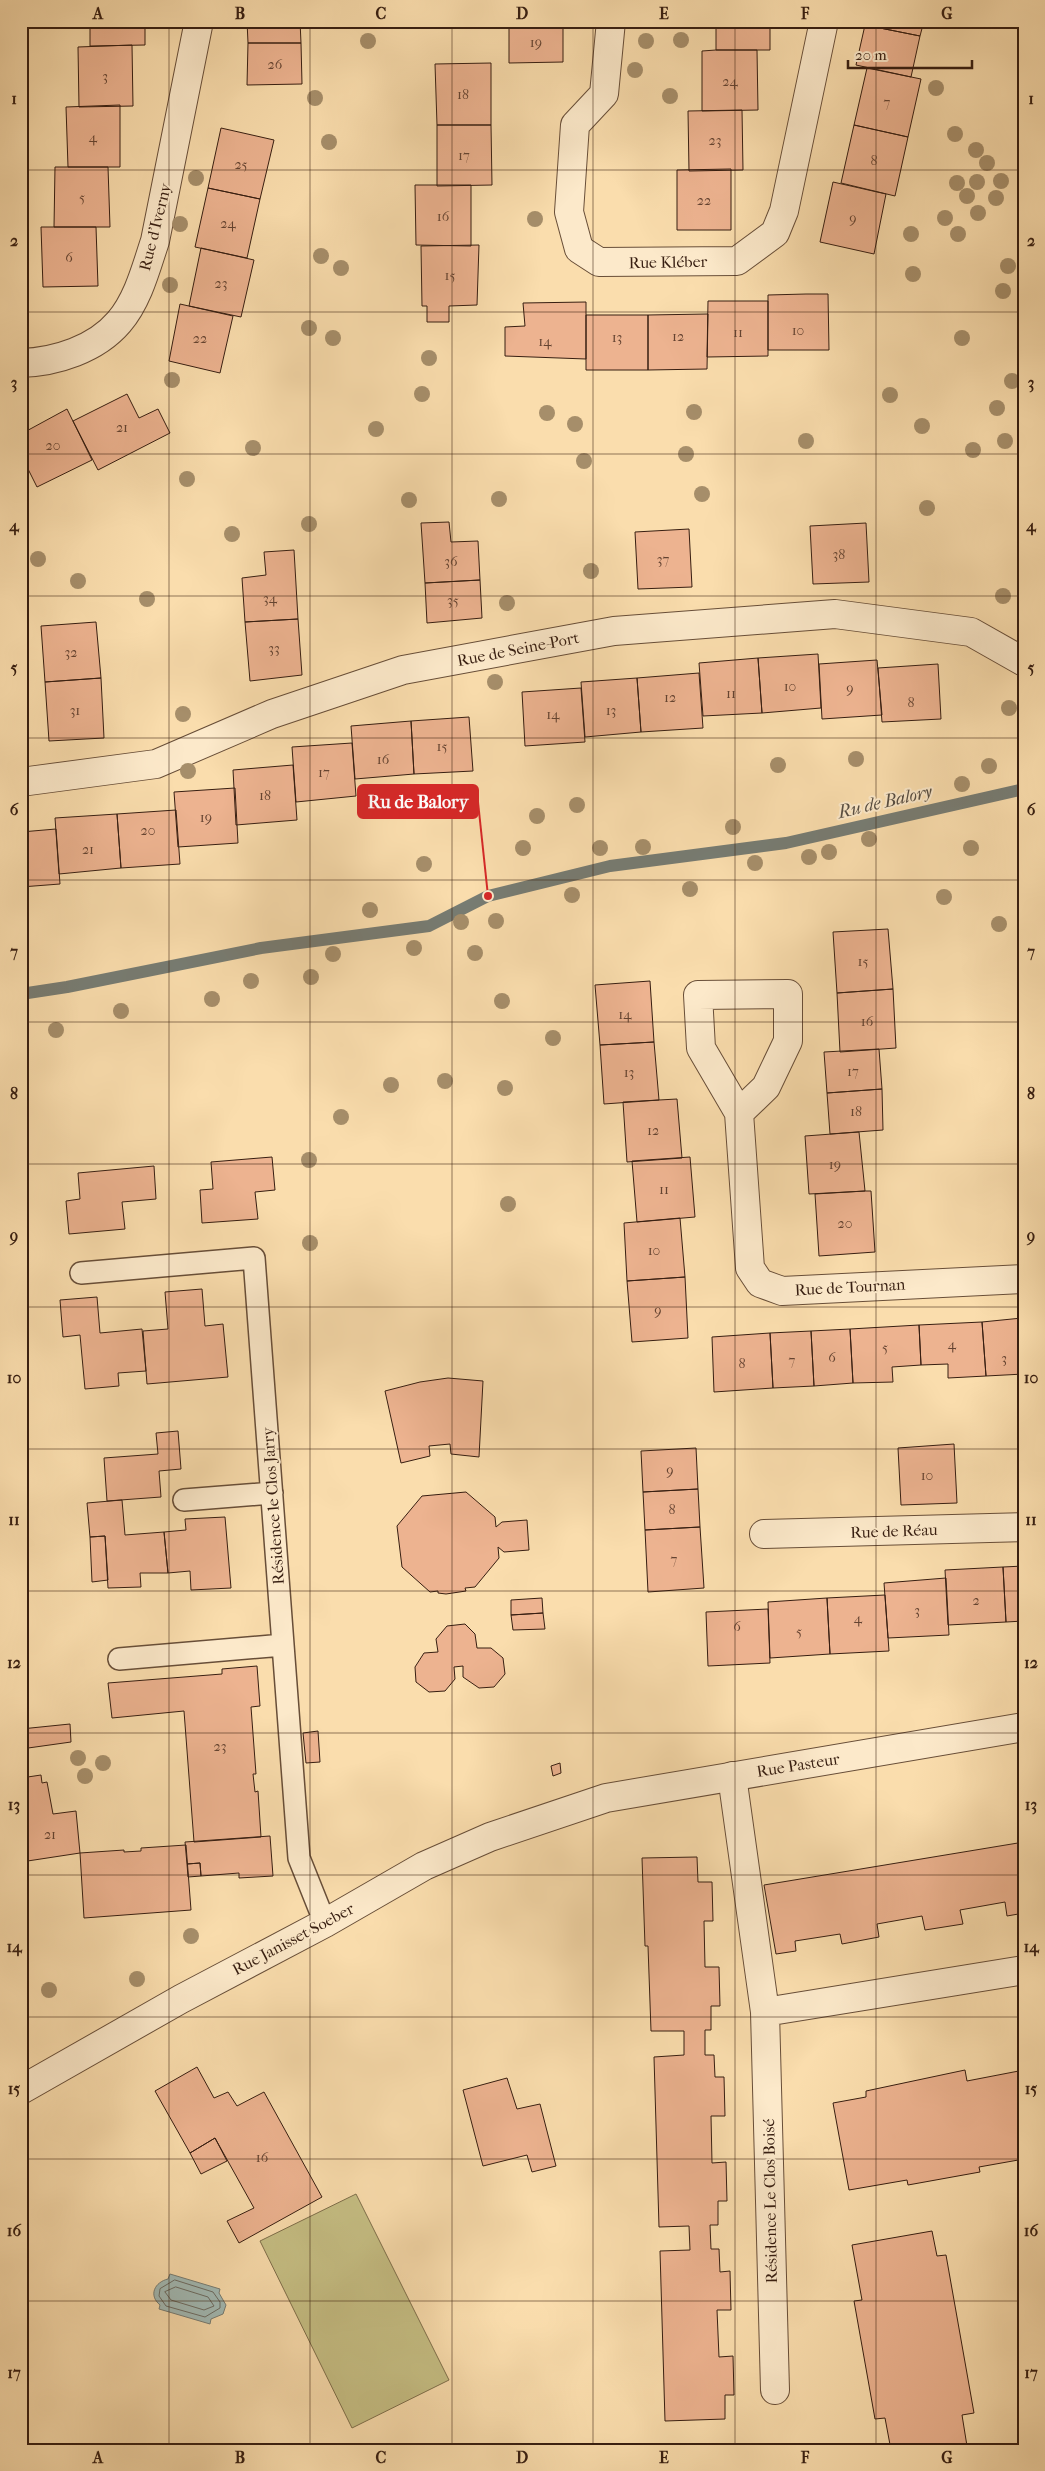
<svg xmlns="http://www.w3.org/2000/svg" width="1045" height="2471" font-family="'IM FELL French Canon',serif">
<rect width="100%" height="100%" fill="#faddad"/>
<filter id="stains"><feTurbulence type="fractalNoise" baseFrequency=".004" numOctaves="4"/><feColorMatrix values="0 0 0 0 .2 0 0 0 0 .09 0 0 0 0 .02 0 0 0 .5 -.17"/></filter>
<radialGradient id="worn" r=".72"><stop offset=".6" stop-color="#630" stop-opacity="0"/><stop offset="1" stop-color="#630" stop-opacity=".3"/></radialGradient>
<path fill="#c6bf84" stroke="#7e6e4a" d="M356,2194L449,2380L352,2428L260,2241Z"/>
<path fill="#a2bab5" stroke="#777c73" d="M170,2274L220,2289L219,2293L226,2305L223,2314L211,2319L210,2324L159,2309L160,2305C148,2295 155,2282 168,2279Z"/>
<g fill="none" stroke-linecap="round" stroke-linejoin="round">
<path stroke="#6c6c63" stroke-width="1" d="M175,2280L213,2292L220,2302V2308L205,2317L166,2306L159,2296L160,2289Z
M176,2287L208,2297L214,2306L204,2310L171,2300L165,2292Z"/>
<path stroke="#777c73" stroke-width="12" d="M21,994L67,987L261,948L429,926L488,896L610,866L786,843L1024,789"/>
</g>
<path fill="#edb390" stroke="#371e11" d="M90,21H145V45L90,46Z
M247,21H300L301,43H248Z
M509,21H563V62L509,63Z
M716,21H770V50H716Z
M866,21H924L920,36L865,25Z
M865,25L920,36L911,77L856,65Z
M248,43H301L302,84L247,85Z
M132,45L133,106L79,107L78,47Z
M716,50H757L758,110L702,111V51Z
M491,63V125H437L435,64Z
M867,68L921,79L908,137L854,125Z
M120,105V167H68L66,107Z
M742,110L743,170L689,171L688,111Z
M437,125H491L492,185L437,186Z
M854,125L908,137L895,196L841,183Z
M221,128L274,140L260,199L208,188Z
M55,167H108L110,227H54Z
M731,169V230H677V170Z
M833,182L886,194L874,254L820,242Z
M415,185H471V246L416,245Z
M208,188L260,199L247,258L195,247Z
M41,227H96L98,286L43,287Z
M479,245L477,305L449,306V322H427V306H422L421,246Z
M201,248L254,260L241,317L189,306Z
M806,294H828L829,350H768V295Z
M708,301H768V356L707,357Z
M586,302V359L505,356V327L525,326L523,303Z
M180,304L233,316L220,373L169,361Z
M708,314L707,369L648,370V315Z
M586,315H648V370H586Z
M127,394L139,418L158,409L170,433L98,470L73,421Z
M67,409L92,460L37,487L21,455V434Z
M449,522L451,542L478,541L480,580L425,583L421,523Z
M866,523L869,582L813,584L810,526Z
M689,529L692,587L638,589L635,532Z
M294,550L298,619L245,622L242,578L266,575L264,552Z
M480,580L482,618L427,623L425,583Z
M298,619L302,675L250,681L245,622Z
M96,622L101,678L45,682L41,626Z
M818,654L821,708L762,713L758,658Z
M758,658L762,713L703,716L699,663Z
M877,660L882,715L822,719L819,664Z
M938,664L941,719L882,722L878,668Z
M699,673L703,728L641,732L637,678Z
M101,678L104,738L49,741L45,682Z
M637,678L641,732L585,737L581,682Z
M581,688L585,742L525,746L522,692Z
M469,717L473,771L414,774L411,721Z
M411,721L414,774L355,779L351,726Z
M352,743L356,796L296,802L292,747Z
M293,765L297,820L236,825L233,770Z
M235,788L238,843L178,847L174,792Z
M176,810L180,864L121,868L117,814Z
M117,814L121,868L59,874L55,818Z
M56,829L60,884L21,887V832Z
M888,929L893,989L837,993L833,932Z
M650,981L654,1042L600,1045L595,985Z
M893,989L896,1048L840,1052L837,993Z
M654,1042L659,1100L604,1104L600,1045Z
M879,1049L882,1089L827,1093L824,1052Z
M882,1089L883,1130L830,1134L827,1093Z
M677,1099L682,1158L627,1162L623,1102Z
M859,1132L865,1191L809,1194L805,1136Z
M272,1157L275,1190L255,1192L258,1219L202,1223L200,1190L213,1189L211,1162Z
M690,1157L695,1217L637,1222L632,1161Z
M154,1166L156,1199L122,1202L125,1229L69,1234L66,1201L80,1199L78,1173Z
M865,1191H871L875,1252L819,1256L815,1194Z
M680,1218L685,1277L627,1281L624,1223Z
M685,1277L688,1338L632,1342L627,1281Z
M202,1289L205,1326L223,1324L228,1377L147,1384L143,1331L168,1329L165,1292Z
M97,1297L100,1333L142,1329L146,1371L118,1373L119,1386L85,1389L80,1335L63,1337L60,1300Z
M1022,1318L1024,1374L986,1376L982,1322Z
M982,1322L986,1376L948,1378V1364L921,1365L919,1325Z
M919,1325L921,1365L892,1367L893,1382L853,1383L850,1329Z
M850,1329L853,1383L814,1386L811,1331Z
M811,1331L814,1386L773,1388L770,1333Z
M770,1333L773,1388L714,1392L712,1337Z
M448,1378L483,1381L479,1457L451,1454L450,1444L429,1446L430,1456L401,1463L385,1391L420,1382Z
M178,1431L181,1469L159,1471L161,1497L107,1501L104,1458L158,1454L156,1433Z
M954,1444L957,1503L901,1505L898,1448Z
M696,1448L698,1489L643,1492L641,1451Z
M698,1489L700,1527L645,1530L643,1492Z
M466,1492L495,1517L496,1527L502,1522L527,1520L529,1550L504,1552L498,1547L499,1558L475,1587L465,1588L466,1591L446,1594L438,1593V1591L430,1592L402,1567L397,1526L422,1496Z
M122,1500L125,1535L164,1532L168,1573H140L141,1587L108,1588L105,1536L90,1537L87,1503Z
M225,1517L231,1588L191,1590L190,1571L168,1573L164,1532L186,1530L185,1519Z
M700,1527L704,1588L648,1592L645,1530Z
M105,1536L108,1580L92,1582L90,1537Z
M1024,1566V1621L1006,1622L1003,1567Z
M1003,1567L1006,1622L948,1625L945,1570Z
M946,1578L949,1635L888,1638L884,1583Z
M885,1595L889,1651L830,1654L827,1598Z
M542,1598L543,1613L511,1615V1600Z
M827,1598L830,1654L770,1658L768,1602Z
M768,1609L770,1663L708,1666L706,1612Z
M543,1613L545,1629L513,1630L511,1615Z
M465,1624L475,1634L477,1648H491L503,1658L505,1674L494,1687L479,1688L463,1677V1666L454,1667L455,1679L445,1691L429,1692L416,1682L415,1667L424,1653L438,1652L436,1639L447,1626Z
M257,1666L260,1706L251,1707L256,1774H253L255,1792L258,1791L261,1837L194,1842L184,1711L112,1718L108,1683L222,1674V1669Z
M70,1724L71,1742L21,1749V1729Z
M318,1731L320,1762L306,1763L303,1733Z
M560,1763L561,1773L553,1776L551,1766Z
M41,1775L42,1783L47,1782L53,1814L76,1811L80,1853L21,1862V1778Z
M270,1836L273,1876L239,1878V1873L201,1876L200,1863L187,1864L185,1842Z
M1024,1842V1913L1007,1916L1005,1902L960,1910L963,1924L925,1930L922,1916L877,1924L879,1937L842,1944L840,1934L795,1941L796,1951L776,1954L764,1885Z
M186,1845L191,1910L84,1918L80,1853L124,1850V1852L141,1851V1848Z
M697,1857L698,1882H712L713,1921H704L705,1967H719L720,2006H711V2030H705V2055H714L715,2077H724L725,2116H711L712,2163L726,2162L727,2201H718V2225H710L711,2249H719L720,2272L730,2271L731,2310H717L719,2357L733,2356L734,2395H725V2419L665,2421L660,2251L690,2250L689,2226L659,2227L654,2057L684,2055V2031H651L648,1946H645L642,1858Z
M200,1863L201,1876L188,1877L187,1864Z
M197,2067L214,2098L228,2092L237,2106L264,2092L322,2197L239,2243L227,2221L254,2208L215,2138L190,2153L155,2091Z
M965,2070L967,2081L1024,2070V2159L979,2167L980,2172L908,2185L907,2180L849,2190L833,2103L866,2097V2091Z
M507,2078L517,2109L540,2104L556,2166L532,2172L527,2155L483,2166L463,2090Z
M215,2138L227,2161L201,2174L190,2153Z
M932,2231L937,2256L946,2255L974,2413L962,2415L967,2446L947,2450H891L885,2418L875,2419L854,2301L862,2300L852,2245Z"/>
<g fill="none" stroke-linecap="round" stroke-linejoin="round">
<g stroke="#684e38" stroke-width="24">
<path id="service" d="M81,1273L254,1258L299,1858L325,1923
M184,1500L272,1493
M119,1659L283,1645"/>
</g>
<g stroke="#684e38" stroke-width="30">
<path id="minor" d="M611,21L604,94L575,125L569,212L579,249L599,262L737,261L775,233L784,211L824,21
M21,363C56,362 96,349 119,322C138,300 146,268 155,241L199,21
M21,782L156,764L272,714L403,670L614,631L835,614L971,632L1024,662
M739,1113L766,1087L788,1041V994L698,995L701,1048L739,1113L750,1268L760,1283L782,1291L1024,1279
M764,1534L1024,1527
M732,1776L765,2012L775,2390
M765,2012L1024,1970"/>
</g>
<g stroke="#684e38" stroke-width="30">
<path id="tertiary" d="M21,2090L181,1999L325,1923L424,1866L490,1837L606,1798L1024,1727"/>
</g>
<use href="#service" stroke="#fce9ca" stroke-width="21"/>
<use href="#minor" stroke="#fce9ca" stroke-width="28"/>
<use href="#tertiary" stroke="#fce9ca" stroke-width="28"/>
</g>
<g fill="#a68e6a">
<circle cx="681" cy="40" r="8"/>
<circle cx="368" cy="41" r="8"/>
<circle cx="646" cy="41" r="8"/>
<circle cx="635" cy="70" r="8"/>
<circle cx="936" cy="88" r="8"/>
<circle cx="670" cy="96" r="8"/>
<circle cx="315" cy="98" r="8"/>
<circle cx="955" cy="134" r="8"/>
<circle cx="329" cy="142" r="8"/>
<circle cx="976" cy="150" r="8"/>
<circle cx="987" cy="163" r="8"/>
<circle cx="196" cy="178" r="8"/>
<circle cx="1001" cy="181" r="8"/>
<circle cx="977" cy="182" r="8"/>
<circle cx="957" cy="183" r="8"/>
<circle cx="967" cy="196" r="8"/>
<circle cx="996" cy="198" r="8"/>
<circle cx="978" cy="213" r="8"/>
<circle cx="945" cy="218" r="8"/>
<circle cx="535" cy="219" r="8"/>
<circle cx="180" cy="224" r="8"/>
<circle cx="911" cy="234" r="8"/>
<circle cx="958" cy="234" r="8"/>
<circle cx="321" cy="256" r="8"/>
<circle cx="1008" cy="266" r="8"/>
<circle cx="341" cy="268" r="8"/>
<circle cx="913" cy="274" r="8"/>
<circle cx="170" cy="285" r="8"/>
<circle cx="1003" cy="291" r="8"/>
<circle cx="309" cy="328" r="8"/>
<circle cx="333" cy="338" r="8"/>
<circle cx="962" cy="338" r="8"/>
<circle cx="429" cy="358" r="8"/>
<circle cx="172" cy="380" r="8"/>
<circle cx="1012" cy="381" r="8"/>
<circle cx="422" cy="394" r="8"/>
<circle cx="890" cy="395" r="8"/>
<circle cx="997" cy="408" r="8"/>
<circle cx="694" cy="412" r="8"/>
<circle cx="547" cy="413" r="8"/>
<circle cx="575" cy="424" r="8"/>
<circle cx="922" cy="426" r="8"/>
<circle cx="376" cy="429" r="8"/>
<circle cx="806" cy="441" r="8"/>
<circle cx="1005" cy="441" r="8"/>
<circle cx="253" cy="448" r="8"/>
<circle cx="973" cy="450" r="8"/>
<circle cx="686" cy="454" r="8"/>
<circle cx="584" cy="461" r="8"/>
<circle cx="187" cy="479" r="8"/>
<circle cx="702" cy="494" r="8"/>
<circle cx="499" cy="499" r="8"/>
<circle cx="409" cy="500" r="8"/>
<circle cx="927" cy="508" r="8"/>
<circle cx="309" cy="524" r="8"/>
<circle cx="232" cy="534" r="8"/>
<circle cx="38" cy="559" r="8"/>
<circle cx="591" cy="571" r="8"/>
<circle cx="78" cy="581" r="8"/>
<circle cx="1003" cy="596" r="8"/>
<circle cx="147" cy="599" r="8"/>
<circle cx="507" cy="603" r="8"/>
<circle cx="495" cy="682" r="8"/>
<circle cx="1009" cy="708" r="8"/>
<circle cx="183" cy="714" r="8"/>
<circle cx="856" cy="759" r="8"/>
<circle cx="778" cy="765" r="8"/>
<circle cx="989" cy="766" r="8"/>
<circle cx="188" cy="771" r="8"/>
<circle cx="962" cy="784" r="8"/>
<circle cx="577" cy="805" r="8"/>
<circle cx="537" cy="816" r="8"/>
<circle cx="733" cy="827" r="8"/>
<circle cx="869" cy="839" r="8"/>
<circle cx="643" cy="847" r="8"/>
<circle cx="523" cy="848" r="8"/>
<circle cx="600" cy="848" r="8"/>
<circle cx="971" cy="848" r="8"/>
<circle cx="829" cy="852" r="8"/>
<circle cx="809" cy="857" r="8"/>
<circle cx="755" cy="863" r="8"/>
<circle cx="424" cy="864" r="8"/>
<circle cx="690" cy="889" r="8"/>
<circle cx="572" cy="895" r="8"/>
<circle cx="944" cy="897" r="8"/>
<circle cx="370" cy="910" r="8"/>
<circle cx="496" cy="921" r="8"/>
<circle cx="461" cy="922" r="8"/>
<circle cx="999" cy="924" r="8"/>
<circle cx="414" cy="948" r="8"/>
<circle cx="475" cy="953" r="8"/>
<circle cx="333" cy="954" r="8"/>
<circle cx="311" cy="977" r="8"/>
<circle cx="251" cy="981" r="8"/>
<circle cx="212" cy="999" r="8"/>
<circle cx="502" cy="1001" r="8"/>
<circle cx="121" cy="1011" r="8"/>
<circle cx="56" cy="1030" r="8"/>
<circle cx="553" cy="1038" r="8"/>
<circle cx="445" cy="1081" r="8"/>
<circle cx="391" cy="1085" r="8"/>
<circle cx="505" cy="1088" r="8"/>
<circle cx="341" cy="1117" r="8"/>
<circle cx="309" cy="1160" r="8"/>
<circle cx="508" cy="1204" r="8"/>
<circle cx="310" cy="1243" r="8"/>
<circle cx="78" cy="1758" r="8"/>
<circle cx="103" cy="1763" r="8"/>
<circle cx="85" cy="1776" r="8"/>
<circle cx="191" cy="1936" r="8"/>
<circle cx="137" cy="1979" r="8"/>
<circle cx="49" cy="1990" r="8"/>
</g>
<path fill="none" stroke="#371e11" stroke-width="1" stroke-opacity="0.55" d="M169,21V2450M310,21V2450M452,21V2450M593,21V2450M735,21V2450M876,21V2450M21,170H1024M21,312H1024M21,454H1024M21,596H1024M21,738H1024M21,880H1024M21,1022H1024M21,1164H1024M21,1307H1024M21,1449H1024M21,1591H1024M21,1733H1024M21,1875H1024M21,2017H1024M21,2159H1024M21,2301H1024"/>
<g text-anchor="middle" dominant-baseline="central" stroke-width="4" stroke-linejoin="round" paint-order="stroke">
<g font-size="14" fill="#644331">
<text x="536" y="42">19</text>
<text x="275" y="64">26</text>
<text x="105" y="76">3</text>
<text x="730" y="81">24</text>
<text x="463" y="94">18</text>
<text x="887" y="102">7</text>
<text x="93" y="137">4</text>
<text x="715" y="140">23</text>
<text x="464" y="155">17</text>
<text x="874" y="160">8</text>
<text x="241" y="164">25</text>
<text x="82" y="197">5</text>
<text x="704" y="200">22</text>
<text x="443" y="216">16</text>
<text x="853" y="218">9</text>
<text x="228" y="223">24</text>
<text x="69" y="257">6</text>
<text x="450" y="275">15</text>
<text x="221" y="283">23</text>
<text x="798" y="330">10</text>
<text x="738" y="332">11</text>
<text x="678" y="336">12</text>
<text x="617" y="337">13</text>
<text x="200" y="338">22</text>
<text x="545" y="341">14</text>
<text x="122" y="427">21</text>
<text x="53" y="445">20</text>
<text x="839" y="554">38</text>
<text x="663" y="559">37</text>
<text x="451" y="561">36</text>
<text x="270" y="598">34</text>
<text x="453" y="600">35</text>
<text x="274" y="648">33</text>
<text x="71" y="652">32</text>
<text x="790" y="686">10</text>
<text x="850" y="688">9</text>
<text x="731" y="693">11</text>
<text x="670" y="697">12</text>
<text x="911" y="702">8</text>
<text x="75" y="710">31</text>
<text x="611" y="710">13</text>
<text x="553" y="714">14</text>
<text x="442" y="746">15</text>
<text x="383" y="759">16</text>
<text x="324" y="772">17</text>
<text x="265" y="795">18</text>
<text x="206" y="817">19</text>
<text x="148" y="830">20</text>
<text x="88" y="849">21</text>
<text x="863" y="961">15</text>
<text x="625" y="1014">14</text>
<text x="867" y="1021">16</text>
<text x="853" y="1071">17</text>
<text x="629" y="1072">13</text>
<text x="856" y="1111">18</text>
<text x="653" y="1130">12</text>
<text x="835" y="1164">19</text>
<text x="664" y="1189">11</text>
<text x="845" y="1223">20</text>
<text x="654" y="1250">10</text>
<text x="658" y="1310">9</text>
<text x="952" y="1344">4</text>
<text x="885" y="1347">5</text>
<text x="832" y="1357">6</text>
<text x="1004" y="1358">3</text>
<text x="792" y="1360">7</text>
<text x="742" y="1363">8</text>
<text x="670" y="1470">9</text>
<text x="927" y="1475">10</text>
<text x="672" y="1509">8</text>
<text x="674" y="1559">7</text>
<text x="976" y="1600">2</text>
<text x="917" y="1610">3</text>
<text x="858" y="1618">4</text>
<text x="737" y="1626">6</text>
<text x="799" y="1631">5</text>
<text x="220" y="1746">23</text>
<text x="50" y="1834">21</text>
<text x="262" y="2157">16</text>
</g>
<g font-size="16" fill="#371e11" stroke="#fce9ca">
<text transform="translate(155 227) rotate(-76)">Rue d'Iverny</text>
<text transform="translate(668 262) rotate(-1)">Rue Kléber</text>
<text transform="translate(518 649) rotate(-11)">Rue de Seine-Port</text>
<text transform="translate(850 1287) rotate(-3)">Rue de Tournan</text>
<text transform="translate(273 1506) rotate(-94)">Résidence le Clos Jarry</text>
<text transform="translate(894 1531) rotate(-2)">Rue de Réau</text>
<text transform="translate(798 1765) rotate(-9)">Rue Pasteur</text>
<text transform="translate(293 1939) rotate(-28)">Rue Janisset Soeber</text>
<text transform="translate(770 2201) rotate(-91)">Résidence Le Clos Boisé</text>
</g>
<g font-size="18" font-style="italic" fill="#574d42" stroke="#fce9ca">
<text transform="translate(885 802) rotate(-13)">Ru de Balory</text>
</g>
</g>
<path fill="none" stroke="#d62828" stroke-width="2" d="M488 896L478 802"/>
<circle fill="#d62828" stroke="#fce9ca" stroke-width="2" cx="488" cy="896" r="5"/>
<rect fill="#d62828" stroke="#d62828" stroke-width="2" x="358" y="785" width="120" height="33" rx="5"/>
<g font-size="18" text-anchor="middle" font-weight="bold" fill="#fff">
<text x="418" y="808">Ru de Balory</text>
</g>
<rect width="1045" height="2471" fill="none" stroke="#faddad" stroke-width="55"/>
<path d="M848 60v8h124v-8" fill="none" stroke="#371e11" stroke-width="2.5"/>
<text x="855" y="60" font-size="15" fill="#371e11" stroke="#fce9ca" stroke-width="4" paint-order="stroke">20 m</text>
<rect x="28" y="28" width="990" height="2416" fill="none" stroke="#371e11" stroke-width="2"/>
<g font-size="16" text-anchor="middle" font-weight="bold" fill="#371e11">
<text x="98" y="19">A</text>
<text x="240" y="19">B</text>
<text x="381" y="19">C</text>
<text x="522" y="19">D</text>
<text x="664" y="19">E</text>
<text x="805" y="19">F</text>
<text x="947" y="19">G</text>
<text x="14" y="104">1</text>
<text x="1031" y="104">1</text>
<text x="14" y="246">2</text>
<text x="1031" y="246">2</text>
<text x="14" y="388">3</text>
<text x="1031" y="388">3</text>
<text x="14" y="531">4</text>
<text x="1031" y="531">4</text>
<text x="14" y="673">5</text>
<text x="1031" y="673">5</text>
<text x="14" y="815">6</text>
<text x="1031" y="815">6</text>
<text x="14" y="957">7</text>
<text x="1031" y="957">7</text>
<text x="14" y="1099">8</text>
<text x="1031" y="1099">8</text>
<text x="14" y="1241">9</text>
<text x="1031" y="1241">9</text>
<text x="14" y="1383">10</text>
<text x="1031" y="1383">10</text>
<text x="14" y="1525">11</text>
<text x="1031" y="1525">11</text>
<text x="14" y="1668">12</text>
<text x="1031" y="1668">12</text>
<text x="14" y="1810">13</text>
<text x="1031" y="1810">13</text>
<text x="14" y="1952">14</text>
<text x="1031" y="1952">14</text>
<text x="14" y="2094">15</text>
<text x="1031" y="2094">15</text>
<text x="14" y="2236">16</text>
<text x="1031" y="2236">16</text>
<text x="14" y="2378">17</text>
<text x="1031" y="2378">17</text>
<text x="98" y="2463">A</text>
<text x="240" y="2463">B</text>
<text x="381" y="2463">C</text>
<text x="522" y="2463">D</text>
<text x="664" y="2463">E</text>
<text x="805" y="2463">F</text>
<text x="947" y="2463">G</text>
</g>
<rect width="100%" height="100%" filter="url(#stains)"/>
<rect width="100%" height="100%" fill="url(#worn)"/>
</svg>
